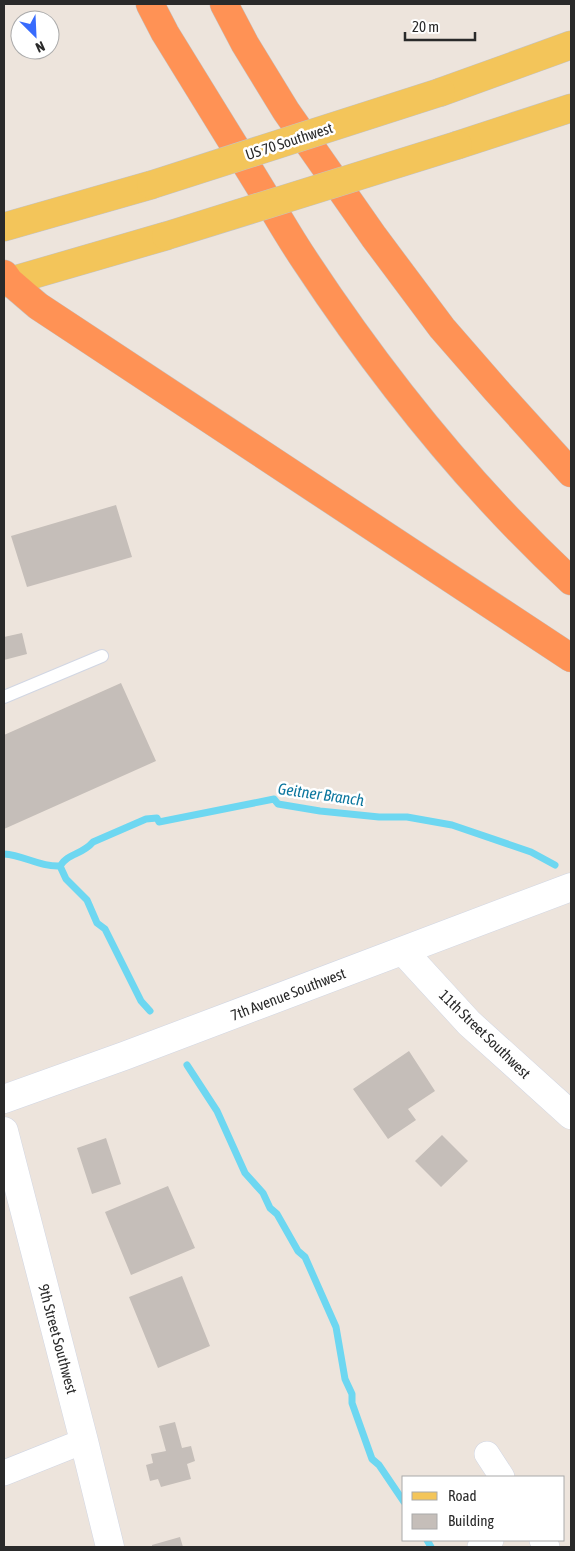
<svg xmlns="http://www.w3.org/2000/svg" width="575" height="1551" font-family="'Asap Condensed',sans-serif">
<rect width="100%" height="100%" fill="#ede4dc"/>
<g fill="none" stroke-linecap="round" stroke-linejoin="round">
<path stroke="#6dd7f1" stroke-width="7" d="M4,854C24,855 39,867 60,866
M60,866C68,853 82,855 93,842L146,819L157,818L159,822L274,799L278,804L320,811L379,817H407L452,825L531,852L555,865
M60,866L66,879L87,900L97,923L105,929L141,1001L150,1011
M187,1065L217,1111L245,1173L263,1193L270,1208L277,1214L298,1251L305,1257L336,1327L345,1379L352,1394V1403L372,1459L379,1465L404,1502
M427,1540L431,1547"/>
</g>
<path fill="#c5beb9" d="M116,505L132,557L27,587L11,536Z
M22,633L27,654L4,660V637Z
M121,683L156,761L4,829V735Z
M409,1051L435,1091L408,1109L416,1120L388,1139L353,1089Z
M442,1135L468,1161L441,1187L415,1161Z
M106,1138L121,1184L92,1194L77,1148Z
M168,1186L195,1248L131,1275L105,1212Z
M182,1276L210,1346L158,1368L129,1297Z
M175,1422L182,1448L191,1446L195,1461L187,1464L191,1479L161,1487L158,1479L150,1481L146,1465L153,1463L151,1454L166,1451L159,1426Z
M180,1537L183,1547H152V1545Z"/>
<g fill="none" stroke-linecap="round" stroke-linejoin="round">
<g stroke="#d1d6e3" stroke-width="14">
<path id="service" d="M4,697L102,656"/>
</g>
<g stroke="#d1d6e3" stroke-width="26">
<path id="minor" d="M487,1454L502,1477
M4,1473L84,1441
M542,1540L547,1547
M480,1547L491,1540"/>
</g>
<g stroke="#d1d6e3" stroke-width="29">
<path id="tertiary" d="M403,951L469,1023L571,1115
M4,1099L124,1056L571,887
M4,1131L84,1441L110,1547"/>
</g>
<g stroke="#c3c3c3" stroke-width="29">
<path id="primary" d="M441,92L571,45
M458,145L571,108
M4,227L151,185
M4,283L166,236"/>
</g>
<g stroke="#c3c3c3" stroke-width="29">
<path id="motorway" d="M150,4L165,33C196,83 227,134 258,184C274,210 289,237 306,262C382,377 470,487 571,581
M224,4L245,44L286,111L374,237L442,328L496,390L571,473
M4,274L9,281L38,306L571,658"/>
</g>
<use href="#service" stroke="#fff" stroke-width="12"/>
<use href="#minor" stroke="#fff" stroke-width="25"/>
<use href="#tertiary" stroke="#fff" stroke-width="28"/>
<use href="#primary" stroke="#f3c55a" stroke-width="28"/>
<use href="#motorway" stroke="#ff9255" stroke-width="28"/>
<g stroke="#c3c3c3" stroke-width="29" stroke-linecap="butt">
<path id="primary-bridge" d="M151,185L441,92
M166,236L458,145"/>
</g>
<use href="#primary-bridge" stroke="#f3c55a" stroke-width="28"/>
</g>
<g text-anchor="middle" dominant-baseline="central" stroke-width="5" stroke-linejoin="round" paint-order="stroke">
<g font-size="15" fill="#2a2a2a" stroke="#fff">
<text transform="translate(289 141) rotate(-18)">US 70 Southwest</text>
<text transform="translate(288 994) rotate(-21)">7th Avenue Southwest</text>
<text transform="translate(485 1034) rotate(44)">11th Street Southwest</text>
<text transform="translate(58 1339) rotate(75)">9th Street Southwest</text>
</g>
<g font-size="16" font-style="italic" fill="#0b769e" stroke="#fff">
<text transform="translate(321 794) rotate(8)">Geitner Branch</text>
</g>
</g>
<rect width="575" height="1551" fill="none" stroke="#2a2a2a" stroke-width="10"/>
<rect x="402" y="1476" width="162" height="65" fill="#ffffff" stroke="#aaaaaa"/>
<rect x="412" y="1492" width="25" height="8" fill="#f3c55a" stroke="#aaaaaa"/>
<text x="448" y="1501" font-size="15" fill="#2a2a2a">Road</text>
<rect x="412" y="1514" width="25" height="15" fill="#c5beb9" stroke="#aaaaaa"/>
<text x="448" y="1526" font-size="15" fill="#2a2a2a">Building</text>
<g transform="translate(35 35) rotate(156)"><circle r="24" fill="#ffffff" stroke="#aaaaaa"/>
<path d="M0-4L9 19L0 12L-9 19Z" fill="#386bfd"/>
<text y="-8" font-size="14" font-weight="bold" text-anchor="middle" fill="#2a2a2a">N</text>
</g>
<path d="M405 32v8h70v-8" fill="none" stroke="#2a2a2a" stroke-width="2.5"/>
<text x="412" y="32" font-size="15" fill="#2a2a2a" stroke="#ffffff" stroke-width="4" paint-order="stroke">20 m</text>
</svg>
